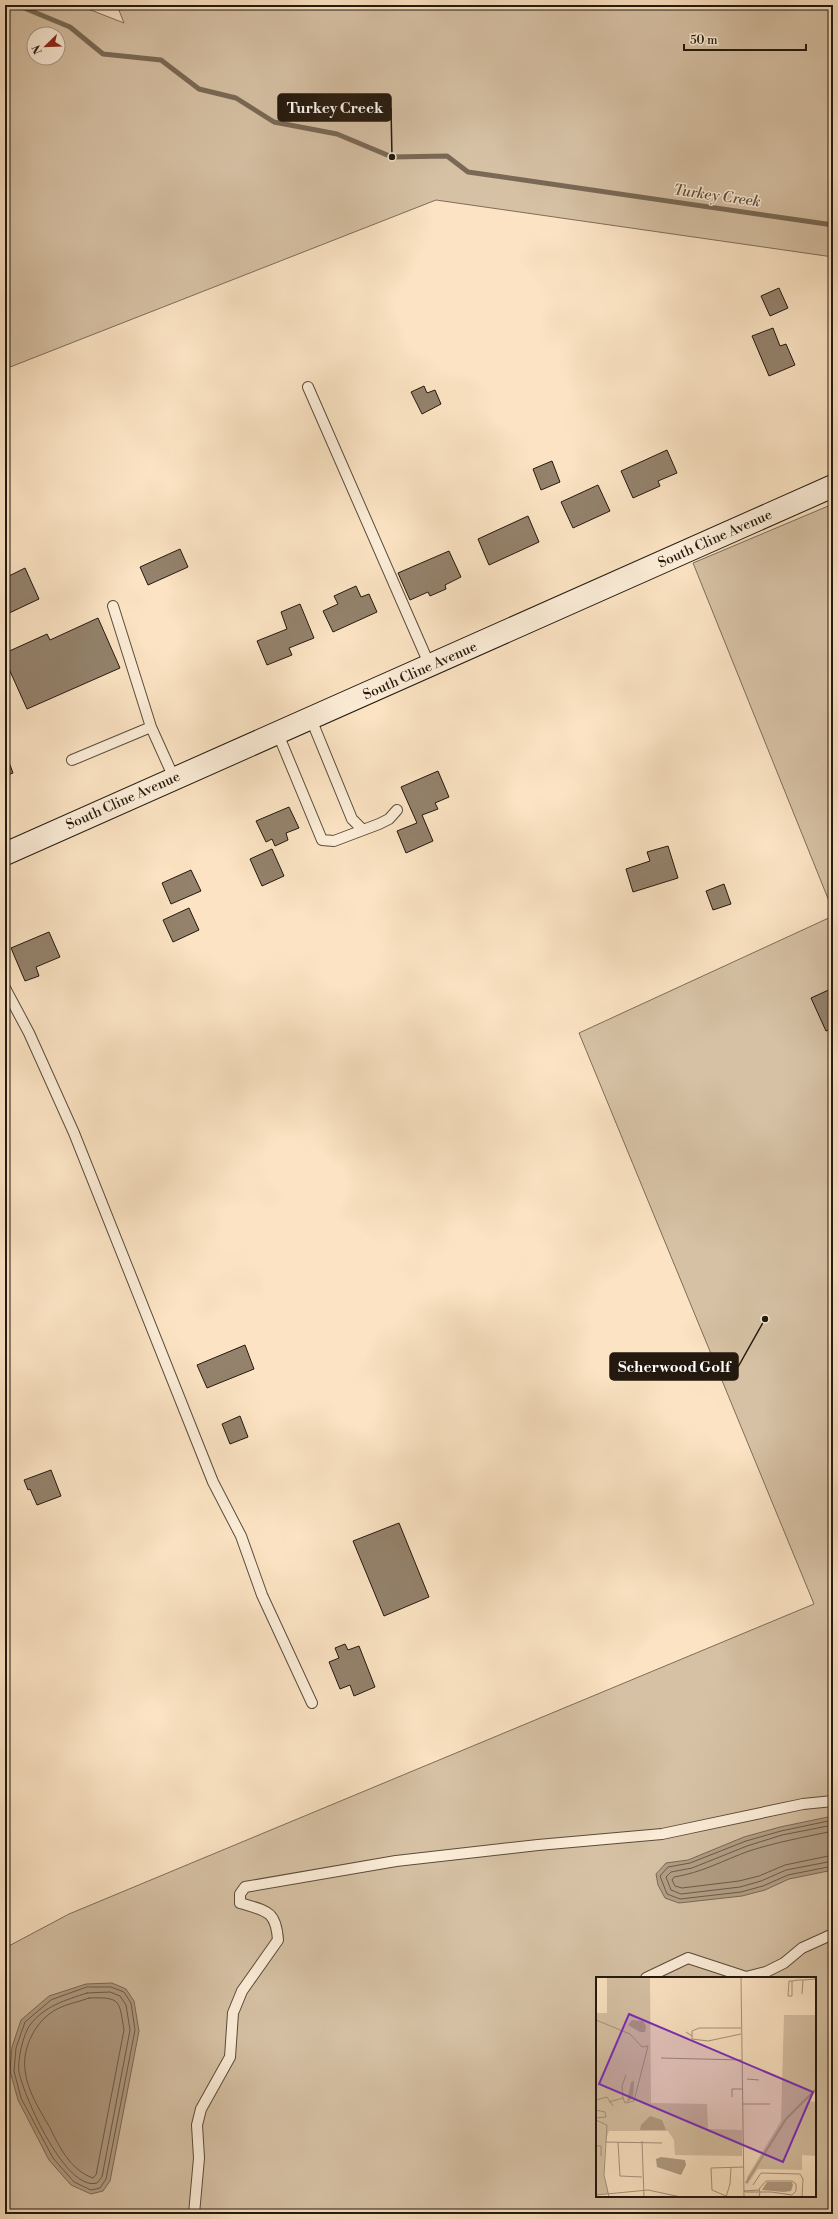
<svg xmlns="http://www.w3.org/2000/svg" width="838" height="2219" font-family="'Libre Bodoni',serif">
<rect width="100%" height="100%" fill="#fbe3c3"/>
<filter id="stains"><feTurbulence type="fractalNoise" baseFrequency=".005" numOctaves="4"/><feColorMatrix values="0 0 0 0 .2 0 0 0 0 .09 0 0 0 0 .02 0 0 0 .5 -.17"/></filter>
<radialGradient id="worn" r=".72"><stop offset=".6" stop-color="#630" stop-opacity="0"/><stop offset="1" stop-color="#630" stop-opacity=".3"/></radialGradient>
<path fill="#d6c1a4" stroke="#7d6d59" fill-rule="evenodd" d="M5,5H78L124,23L117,5H833V257L436,200L5,369ZM34,34H58V58H34Z
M833,504V911L693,563Z
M833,916V2214H5V1948L69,1914L814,1604L579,1033ZM597,1978H815V2196H597Z"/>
<path fill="#b29e85" stroke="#796955" d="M833,1816V1870L789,1879L765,1890L742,1896L679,1903L665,1898L658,1885L656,1874L666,1863L688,1860L744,1837L780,1827Z
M112,1983L126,1989L134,2001L139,2031L110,2181L103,2191L91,2194L71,2185L49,2160L18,2100L10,2071L12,2047L21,2020L49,1996L86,1984Z"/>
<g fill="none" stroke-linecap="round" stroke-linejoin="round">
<path stroke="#6b5c4a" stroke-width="1" d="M833,1820L781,1831L746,1841L690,1863L668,1867L660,1876L667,1894L680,1899L741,1892L763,1886L788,1875L833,1866
M833,1825L782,1835L747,1846L692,1868L671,1872L666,1877L671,1890L681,1894L740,1887L761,1881L786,1870L833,1861
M833,1831C805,1837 777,1842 749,1851C724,1860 701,1873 674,1877L672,1880L675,1886L682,1888L739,1881L759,1876L785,1865L833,1855
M87,1987H111L124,1992L131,2003L135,2030L106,2179L100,2188L91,2190L74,2182L53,2158L21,2098L14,2071L16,2048L25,2022L51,2000Z
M87,1993L110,1992L120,1996L126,2005L130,2030L102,2177L97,2183C66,2192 24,2097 19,2072C17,2062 23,2034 30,2025C44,2006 66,2000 87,1993Z
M89,1998C121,1997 119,2000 124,2030L96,2175L93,2178C70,2170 59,2146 49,2126C39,2109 27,2090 25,2070C22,2047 36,2020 57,2009C66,2004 79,2002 89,1998Z"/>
<path stroke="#796955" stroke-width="5" d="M17,5L70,27L103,54L161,60L199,89L236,98L274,122L337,134L392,157L447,156L468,172L833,225"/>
</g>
<path fill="#94826c" stroke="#24190e" d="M779,288L788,308L770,316L761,296Z
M773,328L780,346L786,344L795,365L769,376L752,336Z
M424,386L427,393L435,390L441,404L422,414L411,392Z
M667,450L677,473L658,481L660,486L633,498L621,471Z
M552,461L560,482L541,490L533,469Z
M598,485L610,511L573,528L561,502Z
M528,516L539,542L489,565L478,539Z
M180,549L188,567L148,585L140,567Z
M449,551L461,577L445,585L446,589L430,596L428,592L410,600L398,573Z
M25,568L39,599L5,615V578Z
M356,586L361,597L369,594L377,612L333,632L323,611L338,604L334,596Z
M300,604L314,638L289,648L292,655L267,665L257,641L287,629L281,612Z
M98,618L120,668L27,709L5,660V653L47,634L50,640Z
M6,754L13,773L5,776V755Z
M438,771L449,797L435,803L438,809L422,815L433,841L406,853L397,831L417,823L401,787Z
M289,807L299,828L286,833L288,840L275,846L272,839L266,842L256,821Z
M668,846L678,878L633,892L626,869L650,861L647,852Z
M272,849L284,876L262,886L250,859Z
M191,870L201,891L171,904L162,883Z
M724,884L731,904L713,910L706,891Z
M189,908L199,930L173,942L163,920Z
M49,932L60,957L36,967L39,976L25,981L11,948Z
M833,988V1028L826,1031L811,998Z
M245,1345L254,1369L207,1388L197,1365Z
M240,1416L248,1437L230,1444L222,1424Z
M51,1470L61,1496L37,1505L30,1489L28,1490L24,1480Z
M399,1523L429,1597L384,1616L353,1541Z
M345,1644L348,1650L359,1646L375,1687L354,1696L350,1685L340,1689L329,1662L339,1658L335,1648Z"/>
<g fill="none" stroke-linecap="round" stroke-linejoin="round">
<g stroke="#5a4c3b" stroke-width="12">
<path id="lane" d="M308,387L430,666
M113,606L151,727
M311,719L352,819L362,829
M278,734L322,840L334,841L379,824L389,819L397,810
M72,760L151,727L174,778
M5,988L29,1033L74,1133L213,1482L241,1536L262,1595L312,1703
M646,1978L688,1958L746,1977L766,1972L784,1963L802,1948L833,1934
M194,2214L199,2158L197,2125L201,2109L230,2057L233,2013L242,1991L278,1940C276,1910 266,1911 240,1903V1894L245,1887L396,1861L538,1845L662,1834L803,1804L833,1801"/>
</g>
<g stroke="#24190e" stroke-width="24">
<path id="secondary" d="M5,854L833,486"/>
</g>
<use href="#lane" stroke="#fcedd8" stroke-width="10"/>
<use href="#secondary" stroke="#fcedd8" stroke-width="22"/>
</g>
<g text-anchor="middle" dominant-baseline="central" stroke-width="3" stroke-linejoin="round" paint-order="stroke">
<g font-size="14" fill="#24190e" stroke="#fcedd8">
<text transform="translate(715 539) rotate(-24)">South Cline Avenue</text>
<text transform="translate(420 671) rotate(-24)">South Cline Avenue</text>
<text transform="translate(123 801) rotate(-24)">South Cline Avenue</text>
</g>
<g font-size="15" font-style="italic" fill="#5d4e3e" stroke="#fcedd8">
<text transform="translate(717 196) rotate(8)">Turkey Creek</text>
</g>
</g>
<g transform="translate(596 1977)">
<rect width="220" height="220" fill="#fbe3c3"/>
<path d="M11,0H54L55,126L111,127L112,152L146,153V179L79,178L78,163L72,154H13L9,165L8,198L13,217L0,218V36H11ZM188,38H220V115L211,124L220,125V179L206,178V193L162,192L151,208V200L185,144Z" fill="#d6c1a4"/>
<path d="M36,43L47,44L50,49L49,55H44L32,48ZM38,104L37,121L31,125L35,105ZM54,139L66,143L70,153H44L45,148ZM65,180L89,183L90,188L85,198L61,190L60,182ZM171,205H196L197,208L195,214L188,215L166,213Z" fill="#b29e85"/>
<path fill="none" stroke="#b29e85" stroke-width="2" d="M150,206L190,142L220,112"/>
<path fill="none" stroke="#a5927b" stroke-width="1" d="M145,0L148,220M196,4V19H192L193,4H196L202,3H207L220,2M206,17L207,3M0,43L34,57L46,70L52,69L38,124L29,126L27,121M90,55L96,59V62L112,64L145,57M96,59V54L103,51H145M65,81L146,83M151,102L163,103M136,120V112H146M0,123L11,120L17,129M13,125L27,121L26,109L30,98M146,127H174M0,133L9,135L10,140L0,141M0,143L11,148L8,198L13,220M46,164L48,220M9,165L66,166M22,165L24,199L46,200M0,169H5V179M157,208L165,196L204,197L207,202L206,220M148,214L150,215H175L196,218L200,214V207L196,204H170L163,212L164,215L163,220M148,214L163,213M0,218L52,213L85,220M130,219L116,213L115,191L148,190M130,220L134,207L135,190"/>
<path fill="#7b2cbf" fill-opacity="0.15" stroke="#7b2cbf" stroke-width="2" d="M33,37L217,115L187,185L3,107Z"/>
<rect width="220" height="220" fill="none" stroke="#24190e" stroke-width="2"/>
</g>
<path fill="none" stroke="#24190e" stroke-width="1.5" d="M392 157L391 108M765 1319L738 1367"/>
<g fill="#24190e" stroke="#fcedd8" stroke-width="1.5">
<circle cx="392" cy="157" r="4"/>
<circle cx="765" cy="1319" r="4"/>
</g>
<g fill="#24190e" stroke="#24190e" stroke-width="1.5">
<rect x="278" y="94" width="113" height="27" rx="4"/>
<rect x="610" y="1353" width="128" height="27" rx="4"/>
</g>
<g font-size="15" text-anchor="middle" font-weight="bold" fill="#fff">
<text x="335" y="113">Turkey Creek</text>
<text x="674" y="1372">Scherwood Golf</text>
</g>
<rect width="838" height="2219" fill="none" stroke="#fbe3c3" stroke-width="20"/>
<rect x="6" y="6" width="826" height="2207" fill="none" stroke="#24190e" stroke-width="2"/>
<rect x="10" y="10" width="818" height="2199" fill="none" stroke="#24190e"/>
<g transform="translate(46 46) rotate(247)"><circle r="19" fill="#fcedd8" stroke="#a69887"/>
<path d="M0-3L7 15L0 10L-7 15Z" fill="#8f2418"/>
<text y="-6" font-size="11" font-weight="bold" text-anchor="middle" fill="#24190e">N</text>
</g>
<path d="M684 44v6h122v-6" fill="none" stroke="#24190e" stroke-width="2"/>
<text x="690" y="44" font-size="12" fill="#24190e" stroke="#fcedd8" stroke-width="3" paint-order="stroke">50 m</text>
<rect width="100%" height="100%" filter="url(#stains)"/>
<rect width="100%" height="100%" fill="url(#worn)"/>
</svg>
